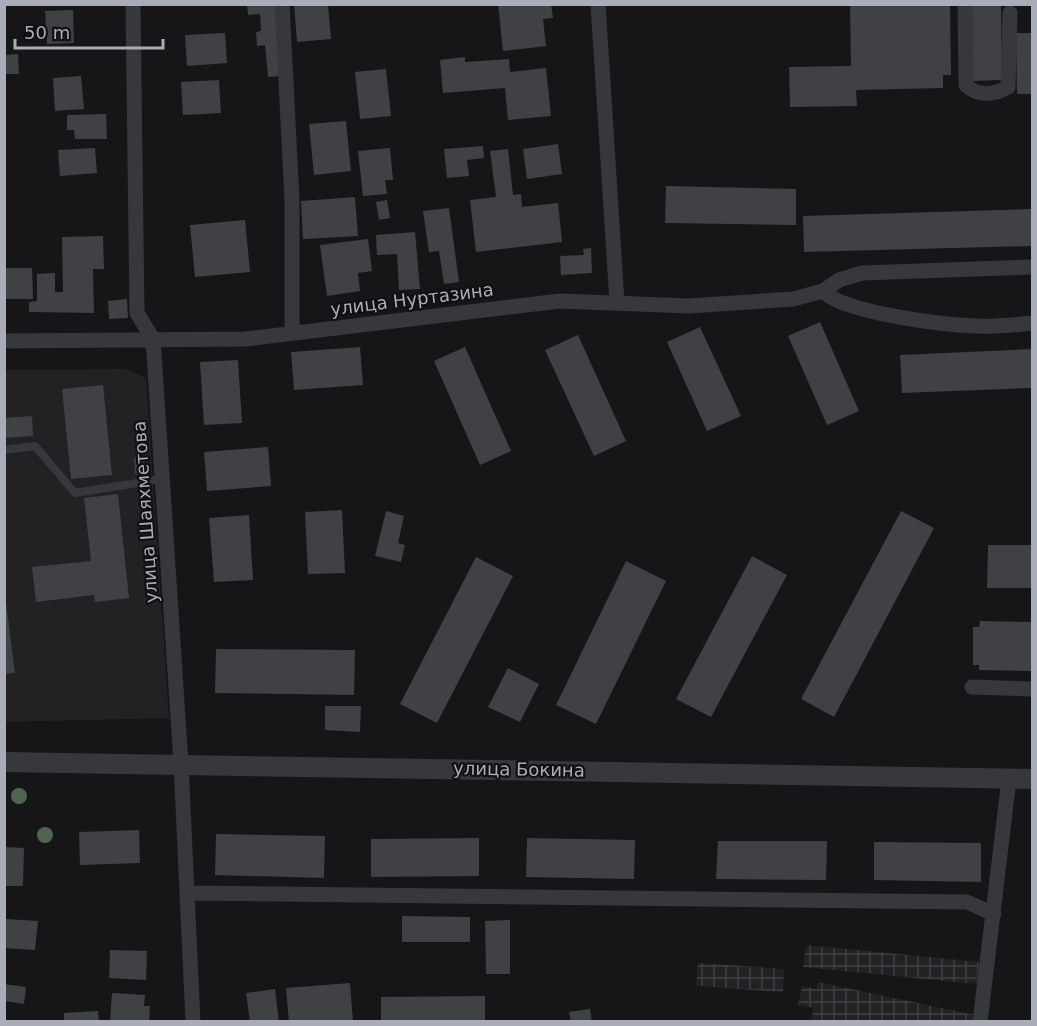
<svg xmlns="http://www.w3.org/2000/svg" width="1037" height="1026" font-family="'DejaVu Sans',sans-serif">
<defs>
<pattern id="industrial-grid" width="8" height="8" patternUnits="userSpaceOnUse" patternTransform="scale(1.5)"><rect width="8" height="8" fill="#222225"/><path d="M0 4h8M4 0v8" fill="none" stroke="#3f3f43"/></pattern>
</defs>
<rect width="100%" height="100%" fill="#161618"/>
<path fill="#222225" d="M126,369L146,378L169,718L5,722L4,370Z"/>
<path fill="url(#industrial-grid)" d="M806,945L979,962L977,984L803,967Z
M698,963L784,969L783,992L696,986Z
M818,982L975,1015L973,1022L811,1021L813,1008L798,1005L802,986L816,989Z"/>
<path fill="#404145" d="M247,4H275L281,76L268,77L265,45L257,46L256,32L261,31L260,14L248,15Z
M294,4H328L331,39L297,42Z
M498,4H551L553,18L543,19L546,46L503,51Z
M850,4H950L951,75H943V88L856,90L857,106L790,107L789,67L851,66Z
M970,4H1001L1002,80L972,81Z
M73,10L74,43L47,44L45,11Z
M225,33L227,63L187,66L185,35Z
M1016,33H1032V94H1017Z
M18,54L19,74H4V55Z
M465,57V62L509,59L510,72L546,68L551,116L508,120L505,88L443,93L440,60Z
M386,69L391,116L360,119L355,72Z
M81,76L84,109L55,111L53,78Z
M219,80L221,113L183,115L181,82Z
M106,114L107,139H75L74,130H67V115Z
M346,121L351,171L314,175L309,124Z
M558,144L562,174L527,179L523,149Z
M483,146L484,158L467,160L469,176L447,178L444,149Z
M95,148L97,173L60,176L58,150Z
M390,148L393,180H385L387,194L363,196L358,151Z
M508,149L513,195L521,194L522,207L558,203L562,242L476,252L470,200L496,197L490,151Z
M666,186L796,189V225L665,223Z
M355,197L358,236L303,239L301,201Z
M387,200L390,218L379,220L376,202Z
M449,208L459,282L444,284L439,251L429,252L423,211Z
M1032,209V246L804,252L803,216Z
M245,220L250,272L195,277L190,225Z
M415,232L420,289L399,290L397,254L377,255L376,235Z
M103,236L104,269H93L94,313L29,312V302L37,301V274L55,273V292H63L62,237Z
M368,239L372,271L358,273L360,291L327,296L320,245Z
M591,248L592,273L561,275L560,256L584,255L583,249Z
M4,268H32L33,299H4Z
M127,299L128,318L109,319L108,301Z
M820,322L859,411L827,425L788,336Z
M700,327L741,416L707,431L667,342Z
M578,335L626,441L594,456L545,350Z
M360,347L363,385L294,390L291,352Z
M465,347L511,451L480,465L434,361Z
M1032,349V388L902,393L900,355Z
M238,360L242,423L204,425L200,362Z
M103,385L112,475L71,479L62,389Z
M32,416L33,436L4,438V418Z
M268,447L271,486L207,491L204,452Z
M134,457H144L145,473L135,474Z
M118,494L129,598L95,602L94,595L36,602L32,567L91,561L84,498Z
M342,510L345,573L308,574L305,512Z
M386,511L404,516L398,543L405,545L401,562L375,556Z
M901,511L934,528L834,717L801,699Z
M249,515L253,580L214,582L209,518Z
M988,545H1032V588H987Z
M752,556L787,575L711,717L676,699Z
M476,557L513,576L437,723L400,704Z
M626,561L666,581L596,724L556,705Z
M5,594L15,673L5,674Z
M980,621L1032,622V671L979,670V665H973V627H979Z
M216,649L355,650L354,695L215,693Z
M508,668L539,684L520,722L488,707Z
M325,706H361L360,732L325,730Z
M139,830L140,863L80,865L79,832Z
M216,834L325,836L324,878L215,875Z
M479,838V876L371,877V839Z
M527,838L635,840L634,879L526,877Z
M718,841H827L826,880L716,879Z
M874,842L981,843V882L874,880Z
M4,847L24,848L23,886H4Z
M402,916L470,917V942H402Z
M6,919L38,921L35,950L4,948Z
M510,920V974H486L485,921Z
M110,950L147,951L146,980L109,978Z
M350,983L353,1021L289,1022L286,988Z
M4,984L26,987L24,1004L4,1001Z
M275,989L279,1022H250L246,993Z
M112,993L145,995L144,1006H150L149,1022H110Z
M485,996V1022H381V997Z
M590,1009L592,1022H571L569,1012Z
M98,1011L99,1022H64V1013Z"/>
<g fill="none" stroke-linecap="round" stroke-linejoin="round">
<path stroke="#37383d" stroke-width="8" d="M4,450L35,446L75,493L162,479"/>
<path stroke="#37383d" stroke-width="15" d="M133,4L137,313L153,339L181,763L193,1022
M282,4L292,200V333
M598,4L617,302
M965,4L966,85C978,97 994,95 1008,87L1010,13
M823,291C843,313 945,325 976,326C995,327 1014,325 1032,323
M4,341L246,339L560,301L689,306L793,299L823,291L839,280L862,273L1032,267
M972,687L1032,689
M187,893L967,902L994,914
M980,1022L1009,779"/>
<path stroke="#37383d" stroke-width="20" d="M4,762L1032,779"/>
</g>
<g fill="#506452">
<circle cx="19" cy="796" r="8"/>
<circle cx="45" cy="835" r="8"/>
</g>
<g text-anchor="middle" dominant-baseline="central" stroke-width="4.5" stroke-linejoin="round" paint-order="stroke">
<g font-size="18" fill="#a8adb8" stroke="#111113">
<text transform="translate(412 299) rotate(-7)">улица Нуртазина</text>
<text transform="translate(145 512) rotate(-94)">улица Шаяхметова</text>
<text transform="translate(519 769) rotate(1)">улица Бокина</text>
</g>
</g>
<rect width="1037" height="1026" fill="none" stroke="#a8adb8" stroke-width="12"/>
<path d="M15 39v9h148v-9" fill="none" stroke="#a8adb8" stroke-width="3"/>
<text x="24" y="39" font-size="18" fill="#a8adb8" stroke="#111113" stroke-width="4.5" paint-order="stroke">50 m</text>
</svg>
